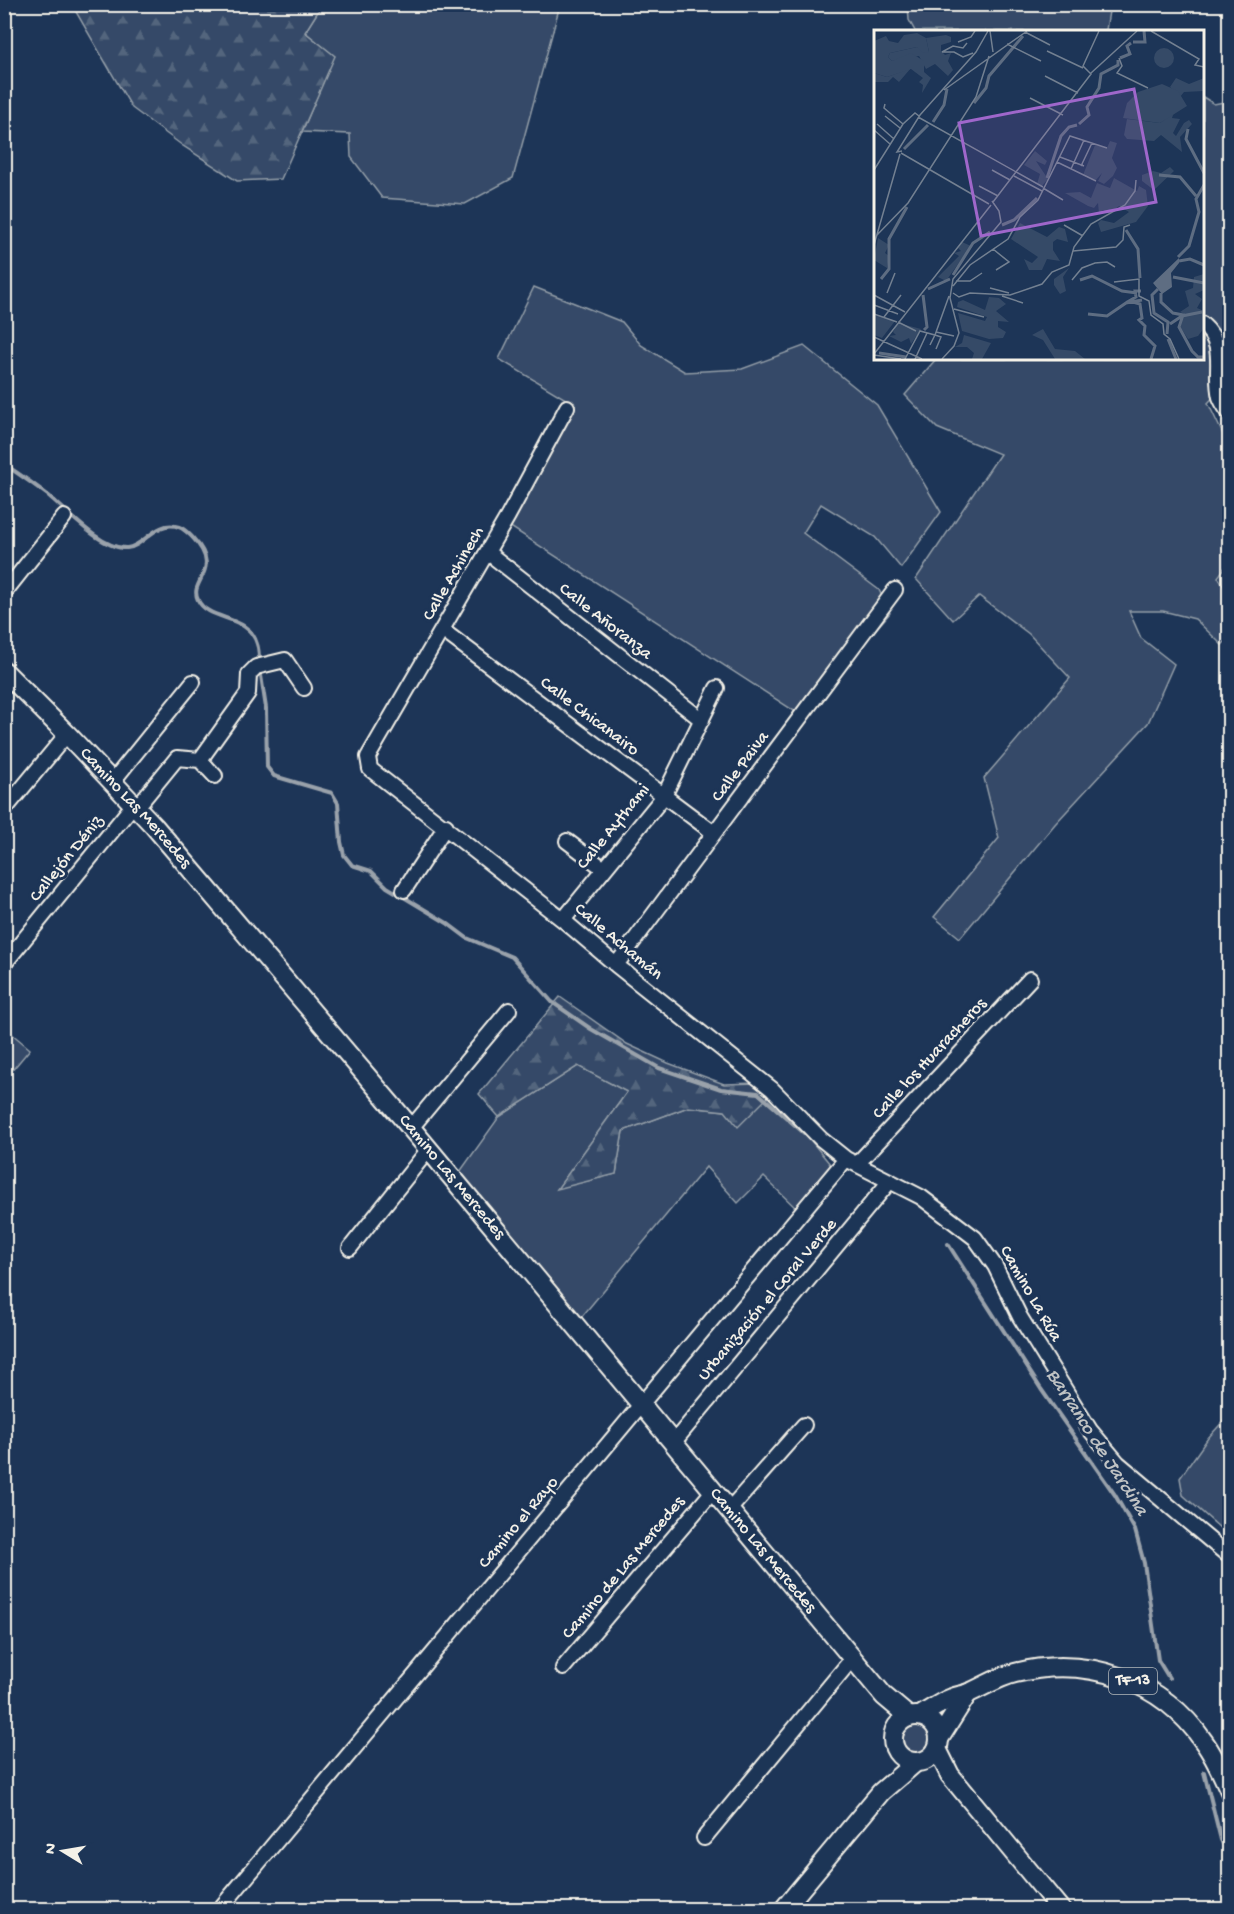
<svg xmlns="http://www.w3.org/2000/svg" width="1234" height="1914" font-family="'Gochi Hand',sans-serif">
<defs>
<pattern id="forest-firs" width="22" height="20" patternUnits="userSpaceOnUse" patternTransform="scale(1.5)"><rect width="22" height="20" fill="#354a67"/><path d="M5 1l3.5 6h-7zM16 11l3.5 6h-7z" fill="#53657d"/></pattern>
</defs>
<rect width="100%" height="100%" fill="#1d3557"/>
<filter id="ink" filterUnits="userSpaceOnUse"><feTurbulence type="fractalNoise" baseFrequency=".0167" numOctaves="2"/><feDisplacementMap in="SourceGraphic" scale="12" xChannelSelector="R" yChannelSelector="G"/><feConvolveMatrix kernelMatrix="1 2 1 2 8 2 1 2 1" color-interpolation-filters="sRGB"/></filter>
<g filter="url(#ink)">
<path fill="#354a67" stroke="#949ea8" stroke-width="1.5" d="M322,5H560L513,178L465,204L382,198L351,157L350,134L302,132L334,56L305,32Z
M908,5V4L1110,5L1106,30L1104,32L915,31L909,20Z
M1203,97L1214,104L1229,101V381L1208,403L1229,447V562L1218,577L1229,595V638L1222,645L1195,619L1163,611H1129L1141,638L1174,664L1148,723L1055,824L960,938L934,917L999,838L984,778L1070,678L1029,634L979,596L953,620L916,579L1000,454L937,428L905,395L936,359L1202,358Z
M534,287L622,322L641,345L685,372L742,369L804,346L877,405L941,512L901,568L875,537L821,504L803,533L879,590L890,613L858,650L805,718L509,526L574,404L499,359Z
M5,1028L30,1049L5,1079Z
M578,1066L627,1092L558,1188L616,1174L623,1131L688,1107L725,1111L772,1093L839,1175L804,1216L764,1177L738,1203L706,1167L579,1320L457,1176L499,1117Z
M1229,1415V1536L1183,1495L1180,1478L1208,1438Z
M903 1739a15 15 0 1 1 30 0a15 15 0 1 1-30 0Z"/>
<path fill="url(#forest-firs)" stroke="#949ea8" stroke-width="1.5" d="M72,5H322L305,32L335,56L281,179L237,181L183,146L132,108Z
M560,997L627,1044L668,1063L724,1084L757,1083L772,1093L738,1127L725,1111L688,1107L623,1131L616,1174L557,1189L627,1092L578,1066L499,1117L479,1094Z"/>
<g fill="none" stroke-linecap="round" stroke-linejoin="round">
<path stroke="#9aa2ab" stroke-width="4" d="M4,464C19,474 35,485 49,496C67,511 102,550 127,548C144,547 156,519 179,527C185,529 189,534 193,538C224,571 188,580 198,600C208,622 249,614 257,644C259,649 259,656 259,662
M260,669L266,708L267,767L274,776L332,793L338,803L341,842L344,855L352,865L371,871L387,887L447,923L467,938L512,957L552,1002L591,1029L659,1068L721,1089L758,1093L804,1133
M948,1244L1041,1389L1115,1495L1135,1530L1144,1563L1158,1660L1169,1678
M1204,1772L1221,1840L1230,1856"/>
<g stroke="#f4f1e8" stroke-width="18">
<path id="minor" d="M1202,324C1228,347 1213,369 1220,397C1222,403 1226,408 1230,414
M567,407L508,516L368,757L370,769L563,920L616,965L772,1089L821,1139L846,1159L921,1197L975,1238L995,1266L1020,1317L1090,1430L1118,1463L1230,1557
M487,552L702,720
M4,593L64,517
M442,630L714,833
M200,760L248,693L249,674L256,667L285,660L304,688
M113,781L193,682
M137,807L177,758L200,760L215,776
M5,809L67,734
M567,841L604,869
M404,890L446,826
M563,920L664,796L717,688
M4,964L134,804
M616,965L895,590
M411,1128L509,1010
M857,1164L1030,979
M350,1248L429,1149
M673,1443L890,1181
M729,1510L804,1425
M563,1668L713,1491
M704,1838L852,1659
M219,1910L846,1159"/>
</g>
<g stroke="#f4f1e8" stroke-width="22">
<g id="major">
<path id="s1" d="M4,671L67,734L154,826L411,1128L884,1696L909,1717"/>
<circle cx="916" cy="1739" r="23"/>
<path d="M920,1716C930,1710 941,1702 952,1698C957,1696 964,1695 969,1693C985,1686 998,1677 1015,1673C1087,1655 1162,1680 1204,1742C1215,1757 1222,1774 1230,1791"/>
<path d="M939,1739L968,1693"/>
<path d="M937,1749L950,1775L1061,1910"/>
<path d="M783,1910L881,1792L916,1762"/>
</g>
</g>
<use href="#minor" stroke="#1d3557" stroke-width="14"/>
<use href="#major" stroke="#1d3557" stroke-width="18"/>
</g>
</g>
<g text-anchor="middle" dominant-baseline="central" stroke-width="6" stroke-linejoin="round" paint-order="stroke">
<rect fill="#1d3557" stroke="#b4b9bc" stroke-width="1.5" x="1109" y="1668" width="48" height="26" rx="4.5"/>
<g font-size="16" font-weight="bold" fill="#f4f1e8">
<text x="1133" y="1681">TF-13</text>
</g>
<g font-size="18" fill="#f4f1e8" stroke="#1d3557">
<text transform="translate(454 574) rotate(-60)">Calle Achinech</text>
<text transform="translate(605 622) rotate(38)">Calle Añoranza</text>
<text transform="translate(589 717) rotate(37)">Calle Chicanairo</text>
<text transform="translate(741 767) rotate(-53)">Calle Paiva</text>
<text stroke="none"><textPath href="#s1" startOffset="190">Camino Las Mercedes</textPath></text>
<text transform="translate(614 827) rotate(-51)">Calle Aythami</text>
<text transform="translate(67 859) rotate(-51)">Callejón Déniz</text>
<text transform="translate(618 942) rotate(40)">Calle Achamán</text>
<text transform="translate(930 1059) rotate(-47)">Calle los Huaracheros</text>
<text stroke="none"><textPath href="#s1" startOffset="676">Camino Las Mercedes</textPath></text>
<text transform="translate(1030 1294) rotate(60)">Camino La Rúa</text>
<text transform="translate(768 1300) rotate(-50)">Urbanización el Coral Verde</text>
<text transform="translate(519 1523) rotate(-50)">Camino el Rayo</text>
<text stroke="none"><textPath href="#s1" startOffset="1162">Camino Las Mercedes</textPath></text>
<text transform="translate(624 1568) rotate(-50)">Camino de Las Mercedes</text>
</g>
<g font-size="20" font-style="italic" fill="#c0c3c4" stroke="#1d3557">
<text transform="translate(1096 1443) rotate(57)">Barranco de Jardina</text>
</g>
</g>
<g transform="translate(874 30)">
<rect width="330" height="330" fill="#1d3557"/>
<path d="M72,5L77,7V12L67,15V21L71,25L77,23L74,31L79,40L74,46L61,34L52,39L45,26L18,31L14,27L16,23L43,17L55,22L52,8ZM37,38L25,52L19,47L14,52H0V43L13,47ZM302,48L315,54L330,48V61L310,62L306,67L296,57ZM300,82L298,88L306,89L299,103L302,106L310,93L315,90L318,94L306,107L308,122L287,105L280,111L253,109L250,105L253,89L286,93ZM236,111L243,113L238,128L243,138L239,146L230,154L224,151L228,143L222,150L209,145L221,115L233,118ZM161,121L173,131L171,135L162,131L174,149L168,156L163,154L166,144L150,135ZM296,137L300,141L280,160L268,151V145L279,141L287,143ZM240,148L263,161L265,156L272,160L274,176L262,192L227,202L224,193L227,190L240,193L255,182L245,176L236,184L229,180L225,184L224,173L220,178L214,176L191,163L206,162L217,168L223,153L236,158ZM146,193L173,207L185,197L191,199L194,212L183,209L179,212V220L186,231L173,229L168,240H155L150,229L158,233L164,227L137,209ZM88,212L97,216L72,251L64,247L85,226L80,223L87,221L84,218ZM195,238L189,247L192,261L186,264L180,255V249ZM115,267L125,268L132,274L122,281L135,292L124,291V297L132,302L129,308L115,309L88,301L84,283L111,291L113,287L83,277L84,272L89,270L111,280ZM169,299L181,319L201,321L211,329H181L169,310L158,305ZM90,305L117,313L108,329H98L100,323L93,317H81L88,313Z" fill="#354a67"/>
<path d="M43,3L52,8L55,22L49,23L43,17L16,23L14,27L18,31L37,23L50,31V42L57,48L48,63L49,55L45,52L49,48L37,39L13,47L0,43V11L12,6L15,11L24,13L30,5ZM280 28a10 10 0 1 1 20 0a10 10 0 1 1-20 0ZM288,54L304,61L313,76L286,93L249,88L253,73L264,62ZM330,244V260L321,264L328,269L323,278L330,281V298L324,306L314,309L305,295L310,284L306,282L315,276L311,261L319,258L320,247Z" fill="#354a67"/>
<path d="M0,284L21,291L8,308L0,305Z" fill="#354a67"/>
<path d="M4,208L15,215L11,223L15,226L13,238L0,230ZM24,293L47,299L37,314L35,308L27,312L15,306L22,305L19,302Z" fill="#354a67"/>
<path d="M305,228V233L297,243L298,257L288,264L279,253Z" fill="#5e6d82"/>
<path fill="none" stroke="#5e6d82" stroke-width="3" d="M259,12H271L270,1M246,28L256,24L253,16L257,13M100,73L112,58L115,46L149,6M59,92L70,75L73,59M205,94L215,85L213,77L225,58L227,44L244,35V30M314,99L312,109L330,143M30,119L54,95M285,145L306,147L322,166M173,148L187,106L195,97L203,95M128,195L140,190L163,168M252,200L264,219L266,248M304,227L315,216L325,182L322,169L330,155M305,231L316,229L330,235M79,245L99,213L116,202M299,247L330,253M7,249L15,239V209L33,177M206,250L218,246L248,261L263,263M54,259L76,249M284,259L278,265L280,283L294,292L293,304M267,261H261L262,267L255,271L266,274L268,288L265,290L271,296L270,305L281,316L277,329M287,263V272L299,283L309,285L305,297L318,321L324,327H330M49,265L53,297L50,300M214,284L233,286L252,273L268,270M296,294L308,286L328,282M294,309L302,329M5,323L32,327"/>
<path fill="none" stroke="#738091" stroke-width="1.5" d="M116,1L119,22M277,1L325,29L321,35L330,37M151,2L176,15M84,12L97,7L101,1M93,13L89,18L79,16L68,22H80L89,27L99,23M133,14L167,31M173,21L209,38M245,28L248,36L243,43L274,58M217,43L263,1M171,46L204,63M70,60L153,1M156,68L189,85M11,74L10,78L29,94M11,86L26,98M44,87L169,157M3,94L20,109M0,100L16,114M28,121L23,122L46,85L102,22L114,1M27,123L115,174M186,127L210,136M183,132L222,151M207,136L218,113M197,139L210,110M0,140L29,94L41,83L45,86M118,140L136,150M140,146L168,161M105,156L124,166M169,158L189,170M119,172L217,44L209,36L225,1M190,195L209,206M3,205L34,173L102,67L115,26M0,215L26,124M119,219L135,232L122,240M199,221L242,217L249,210L250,197L256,195M198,250L208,238L221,233L233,232L241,237M82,251H96L108,243M240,252L265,249V266L275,271L277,285L289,294L290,304L296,309L305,329M79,256L96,235L134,209L146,187L164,170L196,106L233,118M116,258L135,263M13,263L21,243M79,263L85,267L96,263L136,265L168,254L178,242L195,235L200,217L217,194L251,175L261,161L262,150M0,265L31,282M128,266L149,273M0,275L24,284M80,279L110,287M0,284L23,292M10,287L27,265M24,292L42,301M62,302L80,306M0,307L48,329M56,315L61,305L67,307L62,319M0,324L117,175M0,325L27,329M31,329L46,301L61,305L75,266M41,329L53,303M68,329L80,316L85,303L76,268L79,249L127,192L125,181L118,171"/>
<path fill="#9f67cb" fill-opacity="0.15" stroke="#9f67cb" stroke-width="3" d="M260,59L282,172L107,206L85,93Z"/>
<rect width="330" height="330" fill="none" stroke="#f4f1e8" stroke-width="3"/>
</g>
<rect width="1234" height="1914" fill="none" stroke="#1d3557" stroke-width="24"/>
<rect x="12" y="12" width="1210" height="1890" fill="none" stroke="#f4f1e8" stroke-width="2" filter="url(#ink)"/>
<g transform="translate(63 1851) rotate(281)" stroke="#1d3557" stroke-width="4.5" paint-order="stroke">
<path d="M0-4.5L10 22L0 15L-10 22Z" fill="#f4f1e8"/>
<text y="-9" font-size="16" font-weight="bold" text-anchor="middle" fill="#f4f1e8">N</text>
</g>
</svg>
